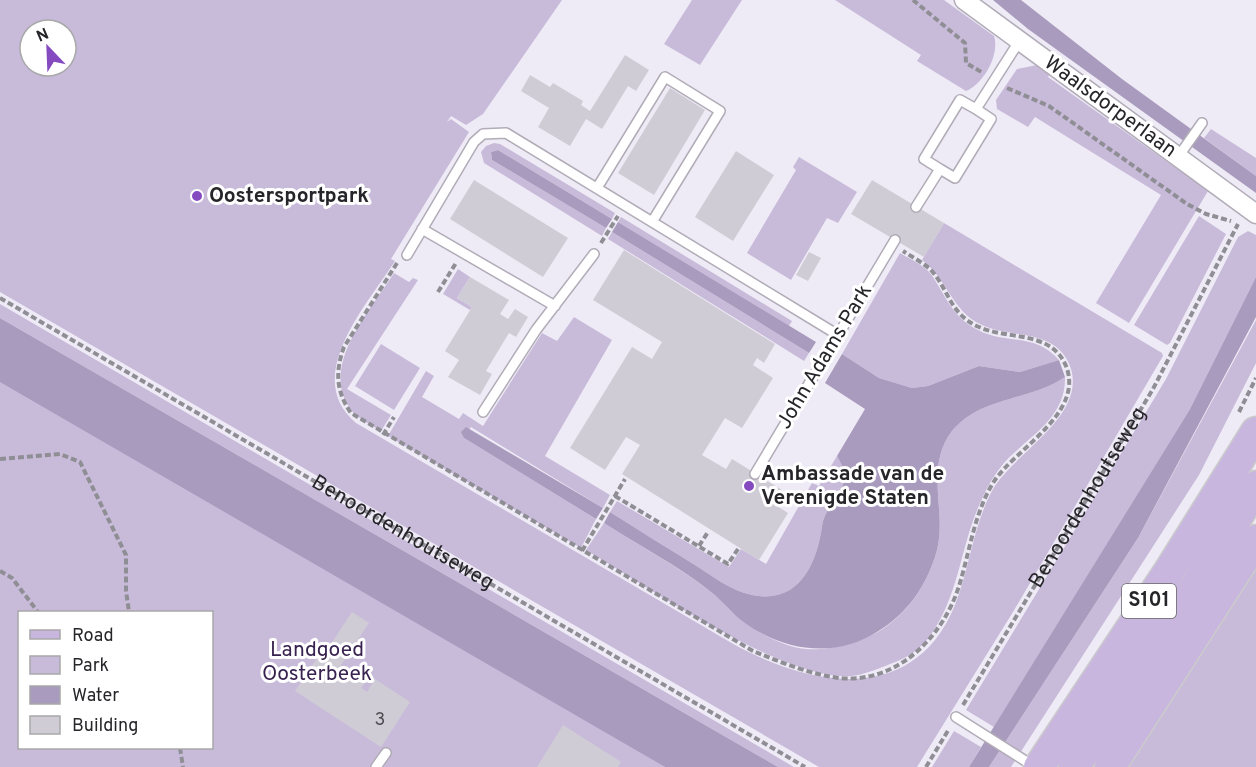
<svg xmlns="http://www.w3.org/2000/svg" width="1256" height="767" font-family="Overpass,sans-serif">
<rect width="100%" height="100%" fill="#efebf6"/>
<path fill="#c8bbda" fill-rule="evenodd" d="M0,0H562L483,114L466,125L451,116L447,122L451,119L469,132L391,259L395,261C367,305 301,377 356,423L735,645C812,687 914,706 955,605C970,567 973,525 993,489C1014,453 1085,417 1071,369C1058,328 1012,339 982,325C952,312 947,278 922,260L944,223L1162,353L1163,356L1013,612L917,767H819L0,292ZM30,30H66V66H30Z
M692,0H742L700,65L664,44Z
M835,0H944L994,36C1000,54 984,84 966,91L917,61L921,55Z
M1037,65L1050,73L1048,77L1208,191L1129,323L1096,303L1161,195L1035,117L1028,127L997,109L996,100L1017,69Z
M1211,129L1256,158V176L1204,138Z
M494,143L500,144L615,213L612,219L498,150L491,152L492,160L606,228L602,236L484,163L481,152L486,146Z
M799,157L857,192L838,223L827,218L791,280L747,253L796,170L793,167Z
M1199,216L1226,234L1170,343L1167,345L1134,325Z
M621,217L792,321L789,326L618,222Z
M1248,231L1256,235V277L1190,409L994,727L966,710L1166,379L1238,237Z
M612,232L809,353L804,361L608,239Z
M900,253C910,259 924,265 931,274C946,296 952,317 978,330C1007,345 1034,332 1059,360L1020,372L979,366L928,386L912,388L879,378L842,354Z
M458,269L470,277L457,298L472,307L470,310L443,294Z
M394,273L409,282L413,278L418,280L347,389L391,415L381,431C371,425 358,419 351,410C318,366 371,310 394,273Z
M0,304L794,767H778L0,318Z
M574,317L612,340L545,456L610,495L603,508L471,427L464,438L596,519L581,548L388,436L426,371L434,376L422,397L459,419L463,413L483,426L542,333L557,341Z
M1256,320V363L1199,475L1011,767H989L1138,538Z
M381,344L420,368L394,410L355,386Z
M0,366L665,767H0ZM20,612H212V748H20Z
M1065,377C1066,413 1038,431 1014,453C999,466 989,483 981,501C960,546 960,594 930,636C920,650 905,659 890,664C878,669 863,675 851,676C784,681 646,586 586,550L604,523C639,546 678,566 711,592C723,601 732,614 745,622C760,634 787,648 807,649C829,651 862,642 881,630C909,612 928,583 937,550C947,511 924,468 952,431C981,396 1030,401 1065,377Z
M837,456C858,490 827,497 822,526C817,563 799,605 752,595C732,591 712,576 695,565C667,548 639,530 610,512L617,501L729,567L741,549L766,564L812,483L819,486Z
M1256,558V767H1114Z
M954,731L981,747L969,767H932Z"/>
<path fill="#a99bbd" d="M993,0H1021L1122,79L1256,176V193L1028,29Z
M498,150L612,219L606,228L492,160L491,152Z
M618,222L816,342L809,353L612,232Z
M1256,277V317L1138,538L989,767H969L1190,409Z
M0,318L778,767H665L0,382Z
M842,354L879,378L912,388L928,386L979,366L1020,372L1059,360L1065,377C1030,401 981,396 952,431C924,468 947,511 937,550C928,583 909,612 880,630C837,659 786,652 745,623C732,614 723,601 711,592C679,566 639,546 604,523L610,512C639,530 667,548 695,565C712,576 732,591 752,595C799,605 817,563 822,526C827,496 858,491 837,456L865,409L825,383Z
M466,427L603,508L596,519L464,438L461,432Z"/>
<path fill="#d0ccd6" d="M625,55L649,70L636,91L628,86L602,129L586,119L570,146L538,127L549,108L521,91L530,75L550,87L553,83L583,101L581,105L590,111Z
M670,88L705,110L654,195L618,173Z
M736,151L774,175L733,241L695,217Z
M474,180L568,238L543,277L450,219Z
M872,180L944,223L924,257L851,214Z
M624,250L775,344L764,363L757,358L753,365L773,378L742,428L725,418L702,455L726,469L732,459L782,490L774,504L788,513L759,560L622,474L640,445L626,437L605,470L570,448L632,347L652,359L662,342L593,300Z
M809,252L821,258L808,281L796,275Z
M470,277L509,300L500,314L508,319L515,309L528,317L516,337L509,333L486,371L492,374L480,395L448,377L459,360L445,351L472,307L457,298Z
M352,612L369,623L339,668L365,683L361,688L367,692L375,679L410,702L381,747L295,691L320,654L323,656Z
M563,725L621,762L618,767H537Z"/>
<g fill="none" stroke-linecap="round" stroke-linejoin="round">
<g stroke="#b1acb7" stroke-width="12">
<path id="service" d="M1178,157L1202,123
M940,169L955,178L991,119L976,109
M597,188L665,77L720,111L652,222
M916,207L940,169L924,159L960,100L976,109L1020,40
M422,229L555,306
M407,255L474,142L483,134L506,133L838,335
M483,412L536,330L594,254
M755,474L895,240
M956,717L1035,767
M376,767L386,753"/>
</g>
<g stroke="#b1acb7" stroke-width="21">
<path id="minor" d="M964,0L1256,214"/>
</g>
<g stroke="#cbcbcc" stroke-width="33">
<path id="primary" d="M1039,767L1171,568L1256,432
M1074,767L1198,582L1256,486
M1110,767L1256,540"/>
</g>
<g stroke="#908e95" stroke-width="4" stroke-dasharray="6 3" stroke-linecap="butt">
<path d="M913,0L965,43L966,63L983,73"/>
<path d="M1007,88L1049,106L1187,204L1206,214L1231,221"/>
<path d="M601,243L618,216"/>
<path d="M397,263L344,347C335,371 336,392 351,413L753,651C780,662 809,674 839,678C897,684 943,637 959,586C970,551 974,514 993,483C1014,449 1085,414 1066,366C1051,330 1007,340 979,327C949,314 949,289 930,269C922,262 912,257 903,251"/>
<path d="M438,292L456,263"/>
<path id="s1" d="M0,298L805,767"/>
<path d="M1239,412L1256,378"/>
<path d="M383,435L394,417"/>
<path d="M0,459L60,454L80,462L126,555V591L129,612"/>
<path d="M615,496L728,564L738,549"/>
<path d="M699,546L708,532"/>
<path d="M582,551L625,479"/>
<path d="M0,571L12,578L38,612"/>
<path id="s2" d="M963,705L1153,389L1238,224"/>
<path d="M180,748L183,767"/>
<path d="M926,767L949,729"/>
</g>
<use href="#service" stroke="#fff" stroke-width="9"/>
<use href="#minor" stroke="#fff" stroke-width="18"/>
<use href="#primary" stroke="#c8b6df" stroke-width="30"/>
</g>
<g fill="#854ac0" stroke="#fff" stroke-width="2">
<circle cx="197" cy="196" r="6"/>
<circle cx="749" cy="486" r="6"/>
</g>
<g text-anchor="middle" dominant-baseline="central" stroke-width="6" stroke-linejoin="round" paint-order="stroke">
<g font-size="18" fill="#504f54">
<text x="380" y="720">3</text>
</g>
<rect fill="#fff" stroke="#676669" stroke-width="1.5" x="1122" y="584" width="54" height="34" rx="4.5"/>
<g font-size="20" font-weight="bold" fill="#262529">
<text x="1149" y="601">S101</text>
</g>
<g font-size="21" fill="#262529" stroke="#fff">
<text transform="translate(1110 107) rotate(36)">Waalsdorperlaan</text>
<text transform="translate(825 357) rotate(-59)">John Adams Park</text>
<text stroke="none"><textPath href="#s2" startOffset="242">Benoordenhoutseweg</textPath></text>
<text stroke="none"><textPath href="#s1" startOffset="466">Benoordenhoutseweg</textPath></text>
</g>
<g font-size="21" font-weight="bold" fill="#262529" stroke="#fff" text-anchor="start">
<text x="209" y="196">Oostersportpark</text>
<text x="761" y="474">Ambassade van de<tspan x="761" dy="24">Verenigde Staten</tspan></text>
</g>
<g font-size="21" fill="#382250" stroke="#fff">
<text x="317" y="650">Landgoed<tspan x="317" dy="24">Oosterbeek</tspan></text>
</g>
</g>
<rect x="18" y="611" width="195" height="138" fill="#ffffff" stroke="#a8a8a9" stroke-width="1.5"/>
<rect x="30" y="630" width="30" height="9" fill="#c8b6df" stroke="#a8a8a9" stroke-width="1.5"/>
<text x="72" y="641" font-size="18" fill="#262529">Road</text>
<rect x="30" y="656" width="30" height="18" fill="#c8bbda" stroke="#a8a8a9" stroke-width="1.5"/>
<text x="72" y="671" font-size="18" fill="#262529">Park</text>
<rect x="30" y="686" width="30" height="18" fill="#a99bbd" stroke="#a8a8a9" stroke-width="1.5"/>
<text x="72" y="701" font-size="18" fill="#262529">Water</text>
<rect x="30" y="716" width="30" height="18" fill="#d0ccd6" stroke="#a8a8a9" stroke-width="1.5"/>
<text x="72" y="731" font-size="18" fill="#262529">Building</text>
<g transform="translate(48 48) rotate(337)"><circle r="28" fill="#ffffff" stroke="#a8a8a9" stroke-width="1.5"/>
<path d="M0-4.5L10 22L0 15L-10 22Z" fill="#854ac0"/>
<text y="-9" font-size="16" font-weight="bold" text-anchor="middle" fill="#262529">N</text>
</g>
</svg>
